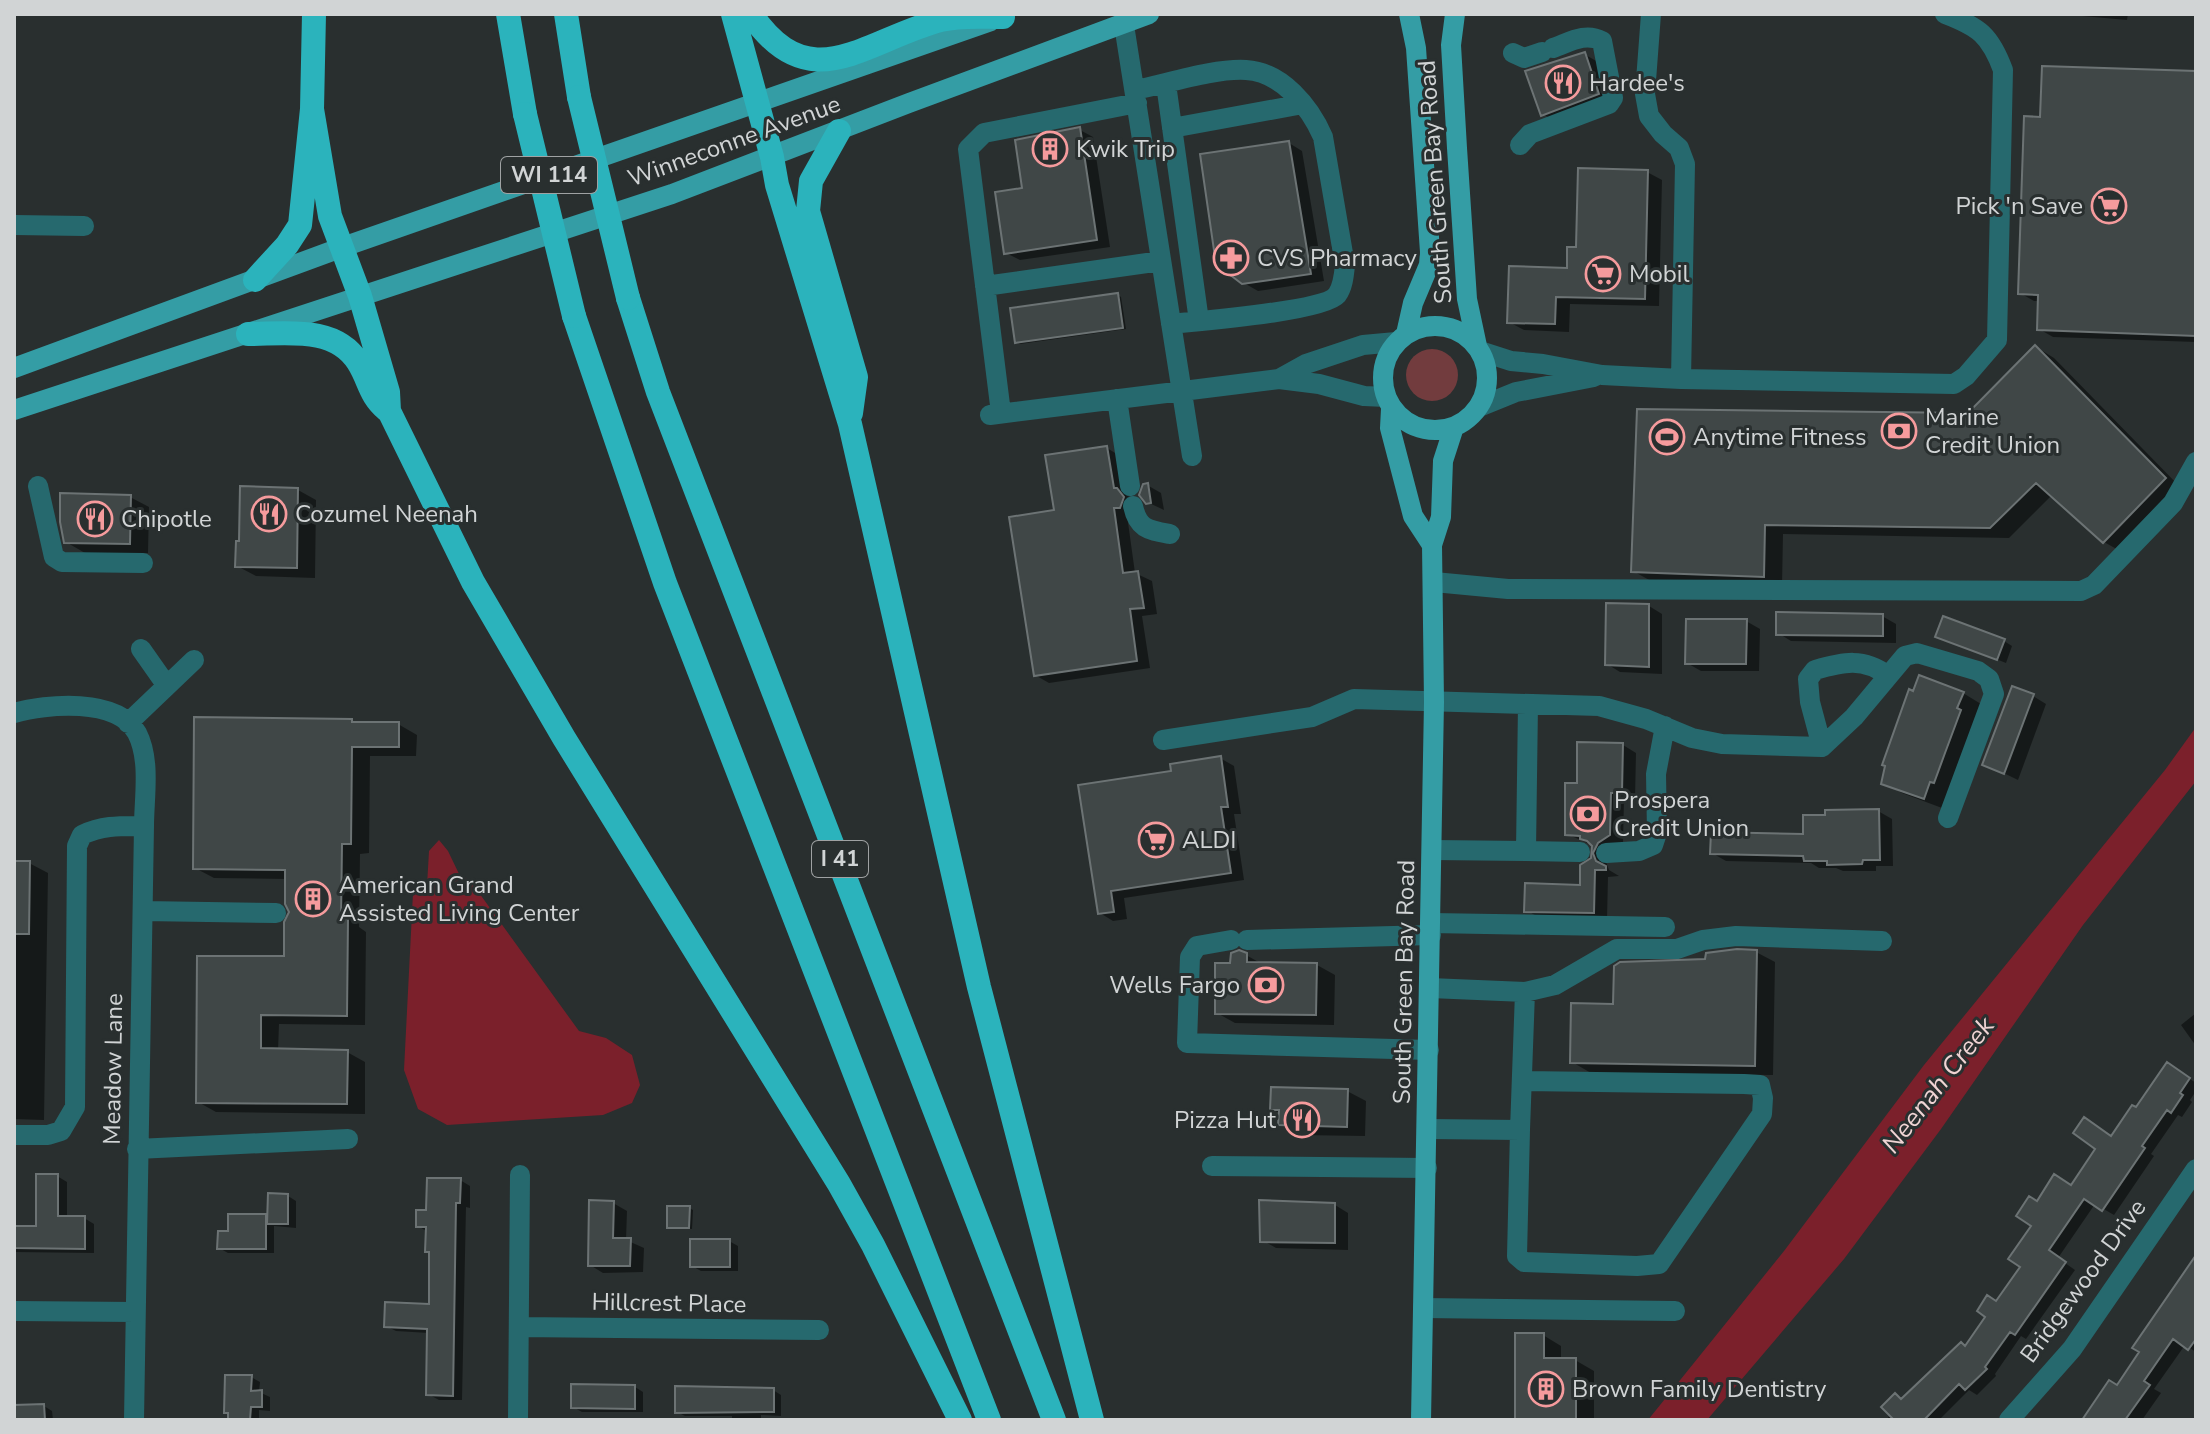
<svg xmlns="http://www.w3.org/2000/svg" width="2210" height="1434" font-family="'Nunito Sans',sans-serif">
<rect width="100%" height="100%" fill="#292f2f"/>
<path fill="#723c3e" d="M1406 375a26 26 0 1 1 52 0a26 26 0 1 1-52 0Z"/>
<path fill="#7b202b" d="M2196,727V781L2083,925L1941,1129L1844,1259L1707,1420H1648L1784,1251L1924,1065L2165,770Z
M439,840L448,851L460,876L469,879L579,1031L606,1038L632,1055L640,1085L632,1103L603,1115L447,1125L418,1109L404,1070L413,893L427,886L429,851Z"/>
<path fill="#0007" d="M2060,14H2128L2127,20Z
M1584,54L1598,62L1611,101L1556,122L1543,114Z
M2196,73V342L2053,337L2039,329L2040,301H2034L2020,293Z
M1080,130L1093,137L1110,247L1020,260L1006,253L1024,189Z
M1289,143L1302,151L1324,281L1258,291L1244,283Z
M1647,172L1662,180L1659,306L1570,304L1569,332L1524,330L1509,322L1569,271L1578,249Z
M1118,295L1121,297L1126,329L1020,344L1016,342Z
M2036,347L2054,358L2183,490L2122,552L2104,542L2052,495L2009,538L1783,534L1782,586L1651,581L1633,571L1969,415Z
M1107,448L1120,456L1126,495L1131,498L1127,515L1135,573L1152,581L1157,614L1142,616L1150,668L1049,683L1035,675Z
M1147,485L1161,493L1164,510L1147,502Z
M298,490L316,500L315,578L256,576L237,566Z
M130,497L149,507L148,553H85L66,542Z
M1649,606L1662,614V674L1620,672L1607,664Z
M1882,616L1896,624V643L1791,641L1778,633Z
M1746,621L1760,629L1759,671H1701L1687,663Z
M1938,636L2004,641L2012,646L2006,663Z
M1963,693L1981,704L1942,808L1902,793L1884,783Z
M2033,696L2046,704L2018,780L1985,764Z
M352,721L357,724H398L417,735L416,756H370L369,853L360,854L359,927L366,932L365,1025L279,1024L278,1051L347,1052L365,1062V1114L216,1112L198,1102L286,958L291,912L287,879L214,878L195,868Z
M1623,745L1636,753L1635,800H1624L1623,843L1606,862L1609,870L1619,876L1608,877L1607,919L1540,918L1526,910L1582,887L1593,859L1594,846L1567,834L1579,785Z
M1220,758L1234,766L1241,814H1234L1244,880L1124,898L1127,919L1113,921L1100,913L1080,787L1174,773Z
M1878,811L1892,819L1893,866H1876V871H1843L1836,868H1819L1811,863L1726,861L1712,853L1805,836Z
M14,863H29L48,873L44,1120L14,1119Z
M1756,952L1775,962L1773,1075L1591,1073L1572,1062L1615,1006L1706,961Z
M1246,955L1262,964L1317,965L1335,975L1334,1025L1235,1023L1217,1013L1232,965Z
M2196,1013V1046L2181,1025Z
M2178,1071L2196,1083V1091L2190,1100L2192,1102L2182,1117L2178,1115L2151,1154L2154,1156L2114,1215L2095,1204L2058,1258L2075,1270L2026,1339L2021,1336L1995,1374L1996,1376L1977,1395L1969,1390L1939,1420H1886L1903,1400L1967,1347L2023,1267L2038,1203L2072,1187L2137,1110Z
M1347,1091L1366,1101L1365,1136L1299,1135L1280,1124L1281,1114L1272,1109Z
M57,1176L67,1182V1218H84L94,1224V1253L14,1252V1228H38Z
M460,1180L470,1186V1208L466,1207L462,1400H439L428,1394L429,1333L396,1331L386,1326L431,1306V1252L428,1232L418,1226Z
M288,1196L296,1201V1228L274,1226V1253H228L219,1248L230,1234L266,1216L269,1218Z
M613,1203L627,1211L626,1240L644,1248L643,1272L603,1273L590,1265Z
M1335,1205L1348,1213V1250L1276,1248L1262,1240Z
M689,1208L693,1210L692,1229L669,1227Z
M729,1241L738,1246V1271H701L692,1266Z
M2196,1262V1352L2185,1345L2154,1389L2161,1393L2142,1420H2080L2118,1387Z
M1543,1335L1561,1346V1360H1575L1594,1371V1420H1517Z
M251,1377L260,1382L259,1392L270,1397V1411L259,1410V1420H230Z
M635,1387L643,1392V1412H582L573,1407Z
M773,1390L781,1395V1416L761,1415V1420H732V1416H685L677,1412Z
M44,1406L52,1411L53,1420H14V1407Z"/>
<path fill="#404747" stroke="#6c7374" stroke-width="2" d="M1585,52L1599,94L1541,116L1525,71Z
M2042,66L2196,71V336L2037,330L2038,295L2018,294L2024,116L2040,117Z
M1080,127L1097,240L1004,254L995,192L1022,188L1015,140Z
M1289,141L1311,274L1242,284L1216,264L1200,154Z
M1578,168L1648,170L1645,299L1556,297L1555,324L1507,323L1509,266L1567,268V247H1576Z
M1118,293L1123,328L1015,343L1010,308Z
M2035,345L2166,478L2103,543L2036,483L1990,528L1765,525L1764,577L1631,572L1637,409L1968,413Z
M1107,446L1114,488H1117L1124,497L1120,508H1114L1123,573L1138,571L1144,608L1130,609L1137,661L1034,676L1009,517L1054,510L1045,455Z
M1148,483L1151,503L1146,504L1139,495L1143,484Z
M240,486L298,488L297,568L235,567L236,541H239Z
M60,493L131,495L130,544L64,543L60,522Z
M1606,603L1649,604V667L1605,665Z
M1776,612L1883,614V636L1776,635Z
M1943,616L2005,639L1997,660L1935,637Z
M1686,619H1747L1746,664H1685Z
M1919,675L1964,692L1957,708L1961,710L1945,753L1934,783L1930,782L1924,799L1881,784L1885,766L1882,765L1909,689L1913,691Z
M2012,686L2034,694L2004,774L1982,765Z
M194,717L352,719V722H399V747H352L351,844H342L341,919H348L347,1016L261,1015V1048L348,1050L347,1104L196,1103L197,956H284V922L289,912L285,904V870L193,869Z
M1577,742L1623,743L1622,793H1611L1610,835L1598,843L1593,853L1596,861L1606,866V870H1595L1594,913L1524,912L1525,883L1580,885V865L1591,858L1592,846L1587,841L1580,839V836L1565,835V783H1577Z
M1221,756L1228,807H1221L1231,873L1111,891L1114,912L1098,914L1078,785L1171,771L1170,764Z
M1879,809L1880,860H1863L1862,864L1827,865V861H1804L1803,856L1710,854L1711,832L1803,834V815H1825V810Z
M14,861H30L29,934H14Z
M1737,949L1757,950L1755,1066L1570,1063L1571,1003L1613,1004L1614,966L1620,962L1705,959L1706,953Z
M1239,950L1247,953V962L1317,963L1316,1015L1215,1014V963H1230L1231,953Z
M2167,1062L2190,1078L2180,1093L2183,1095L2171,1113L2167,1110L2142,1146L2145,1148L2102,1211L2084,1199L2049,1250L2066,1262L2015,1335L2010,1332L1985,1367L1987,1369L1965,1390L1959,1384L1924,1420H1894L1881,1407L1895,1393L1901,1399L1961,1342L1965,1346L1985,1317L1977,1311L1987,1295L1996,1301L2020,1267L2008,1259L2031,1226L2016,1216L2029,1196L2037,1201L2054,1174L2071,1185L2095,1149L2073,1133L2084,1117L2111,1136L2132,1105L2136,1107Z
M1271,1087L1348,1089L1347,1127L1278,1125L1279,1110H1270Z
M36,1174H58V1216H85V1249L14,1248V1226H36Z
M427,1178H461L460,1203H456L453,1396L426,1395L427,1329L384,1327L385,1302L429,1304V1252H425L426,1227H416V1210H426Z
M268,1193L288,1194V1224H267Z
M589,1200L614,1201L613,1238H631L630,1266H588Z
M1259,1200L1335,1203V1243L1260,1242Z
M667,1206H690L689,1228H667Z
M228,1214H266V1249H217L218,1231H228Z
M690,1239H730V1267H690Z
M2196,1255V1339L2188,1350L2173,1339L2144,1381L2150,1385L2125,1420H2082L2109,1380L2117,1385L2139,1352L2132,1348Z
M1515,1333H1544V1358H1576V1420H1515Z
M225,1375H252L251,1391L262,1390V1407H251L250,1420H228V1413H224Z
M571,1384L635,1385V1409L571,1408Z
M675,1386L774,1388V1412L675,1413Z
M44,1404L45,1420H14V1405Z"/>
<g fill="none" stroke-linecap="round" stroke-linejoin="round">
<path stroke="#26696e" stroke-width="20" d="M1651,14L1645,94L1649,116L1663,134L1679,148L1685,164L1681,379
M1124,25L1192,456
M1513,53L1524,58L1542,52
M1166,84L1199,321
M1135,90C1166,84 1215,68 1246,70C1282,72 1310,107 1323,137L1345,265C1344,275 1343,287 1337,295C1324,311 1199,321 1171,324
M1172,128L1303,104
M1520,145L1530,134L1609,104L1613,98L1602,41C1585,32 1570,42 1553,48
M14,225L84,226
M985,286L1161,261
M1480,351L1511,361L1543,364L1602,375L1681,379L1954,384L1966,376L1997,340L2003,70C1990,35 1979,27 1945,14
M1279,379L1306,364L1363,345L1396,342
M1117,399L1130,486
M1479,407L1516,392L1594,377
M1001,413L968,149L984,133L1137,103
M990,415L1279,379L1319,384L1364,396L1386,397
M38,486L54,557L62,562L143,563
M1133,506C1138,529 1148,530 1170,534
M1434,582L1508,589L2081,591L2094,585L2173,503L2196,462
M141,649L167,686
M14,713C46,704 117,697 137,733C151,760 144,798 144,826L134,1420
M128,723L194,660
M1163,740L1312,717L1354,699L1599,706L1646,719L1692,738L1722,744L1822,747
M1822,747L1854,717L1905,656L1917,653L1978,671L1989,679L1994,694L1948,818
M1822,747L1810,702L1808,679L1815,670C1843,662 1864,657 1888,676
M1432,850L1526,851L1528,704
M1526,851L1580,852
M1606,853L1639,851L1653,845L1657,833L1656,774L1665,726
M143,911L276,913
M1431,923L1665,927
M1231,940L1197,946L1190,957L1187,1043L1429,1050
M1247,940L1431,935
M1525,992L1555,985L1617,949H1677L1703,940L1736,936L1882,941
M1428,1129L1520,1130L1525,992L1430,988
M1520,1130L1517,1256L1524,1262L1637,1266L1659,1264L1762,1114L1763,1098L1760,1085L1744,1084L1522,1081
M14,1135H48L61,1131L75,1107L77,846L82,835C103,825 121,826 144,826
M137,1149L348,1139
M1212,1166L1427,1168
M1423,1308L1675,1311
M14,1311L135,1312
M519,1327L819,1330
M518,1420L520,1175
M2009,1420L2072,1349L2196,1169"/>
<path stroke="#349da5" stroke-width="20" d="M1455,14L1451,45L1457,148L1467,299L1477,346
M1383 378a52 52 0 1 1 104 0a52 52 0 1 1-104 0Z
M1406,334L1413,303L1429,265L1430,252L1416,48L1409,14
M14,368L343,247L991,21
M1391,409L1390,428L1413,516L1432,545
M14,410L672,194L909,103L1149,14
M1421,1420L1434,702L1432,545L1441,517L1443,461L1454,427"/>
<path stroke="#2bb3bc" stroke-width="24" d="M508,14L525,114
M566,14L579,97
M733,14L772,157L777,185L850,424L979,987L1092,1420
M751,14C810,101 865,40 941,20C960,15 983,17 1003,17
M312,109L330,216L360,296L388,392L389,411L473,582L564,738L839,1184L873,1245L960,1420
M839,131L811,181L808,211L856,377L851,413
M255,280L287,245L300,225L312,109L314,14
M628,298L658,392L1054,1420
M574,316L665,583L989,1420
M248,334C285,334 335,325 358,362C370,381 369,395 387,410"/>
<path stroke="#2bb3bc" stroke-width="24" d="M579,97L628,298
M525,114L574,316"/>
</g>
<defs>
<g id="restaurant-ring" transform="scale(1.8)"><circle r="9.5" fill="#292f2f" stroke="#f59b9d" stroke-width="1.5"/><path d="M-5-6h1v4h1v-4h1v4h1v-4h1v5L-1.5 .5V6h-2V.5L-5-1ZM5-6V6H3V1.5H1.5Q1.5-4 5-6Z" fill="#f59b9d"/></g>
<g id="building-ring" transform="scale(1.8)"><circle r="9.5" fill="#292f2f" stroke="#f59b9d" stroke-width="1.5"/><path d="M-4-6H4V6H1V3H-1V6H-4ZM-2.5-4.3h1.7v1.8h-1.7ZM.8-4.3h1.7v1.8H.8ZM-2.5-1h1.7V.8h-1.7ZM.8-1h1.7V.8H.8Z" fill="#f59b9d"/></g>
<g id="supermarket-ring" transform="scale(1.8)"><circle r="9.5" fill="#292f2f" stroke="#f59b9d" stroke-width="1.5"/><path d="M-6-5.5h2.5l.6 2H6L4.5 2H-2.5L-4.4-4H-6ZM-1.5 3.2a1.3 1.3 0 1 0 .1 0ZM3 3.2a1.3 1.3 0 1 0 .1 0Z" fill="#f59b9d"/></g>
<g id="pharmacy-ring" transform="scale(1.8)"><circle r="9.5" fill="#292f2f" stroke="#f59b9d" stroke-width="1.5"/><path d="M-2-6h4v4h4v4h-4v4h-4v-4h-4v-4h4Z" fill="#f59b9d"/></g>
<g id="bank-ring" transform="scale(1.8)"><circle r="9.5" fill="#292f2f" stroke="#f59b9d" stroke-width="1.5"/><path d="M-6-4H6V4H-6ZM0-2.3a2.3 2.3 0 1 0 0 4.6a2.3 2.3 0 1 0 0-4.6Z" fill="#f59b9d"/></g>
<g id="stadium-ring" transform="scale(1.8)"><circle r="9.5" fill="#292f2f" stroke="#f59b9d" stroke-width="1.5"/><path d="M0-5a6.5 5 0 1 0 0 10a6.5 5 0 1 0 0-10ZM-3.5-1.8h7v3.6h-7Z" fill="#f59b9d"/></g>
</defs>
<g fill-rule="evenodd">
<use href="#restaurant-ring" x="1563" y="83"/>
<use href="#building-ring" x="1050" y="149"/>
<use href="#supermarket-ring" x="2109" y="206"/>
<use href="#pharmacy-ring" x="1231" y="258"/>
<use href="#supermarket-ring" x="1603" y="274"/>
<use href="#bank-ring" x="1899" y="431"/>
<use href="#stadium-ring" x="1667" y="437"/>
<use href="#restaurant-ring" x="269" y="514"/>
<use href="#restaurant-ring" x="95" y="519"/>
<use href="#bank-ring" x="1588" y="814"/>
<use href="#supermarket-ring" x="1156" y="840"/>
<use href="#building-ring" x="313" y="899"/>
<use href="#bank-ring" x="1266" y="985"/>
<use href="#restaurant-ring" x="1302" y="1120"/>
<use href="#building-ring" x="1546" y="1389"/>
</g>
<g text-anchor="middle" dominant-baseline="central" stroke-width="6" stroke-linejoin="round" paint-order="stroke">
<g fill="#292f2f" stroke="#9fa2a3" stroke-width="2">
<rect x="501" y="157" width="96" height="36" rx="6"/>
<rect x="812" y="841" width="56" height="36" rx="6"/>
</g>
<g font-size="22" font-weight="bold" fill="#d1d4d5">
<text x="549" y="175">WI 114</text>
<text x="840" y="859">I 41</text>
</g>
<g font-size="24" fill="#d1d4d5" stroke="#292f2f" text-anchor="start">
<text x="1589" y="83">Hardee's</text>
<text x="1076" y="149">Kwik Trip</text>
<text x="2083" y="206" text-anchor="end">Pick 'n Save</text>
<text x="1257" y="258">CVS Pharmacy</text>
<text x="1629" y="274">Mobil</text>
<text x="1925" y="417">Marine<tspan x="1925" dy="28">Credit Union</tspan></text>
<text x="1693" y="437">Anytime Fitness</text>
<text x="295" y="514">Cozumel Neenah</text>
<text x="121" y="519">Chipotle</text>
<text x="1614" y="800">Prospera<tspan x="1614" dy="28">Credit Union</tspan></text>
<text x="1182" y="840">ALDI</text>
<text x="339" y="885">American Grand<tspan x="339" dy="28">Assisted Living Center</tspan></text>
<text x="1240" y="985" text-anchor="end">Wells Fargo</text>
<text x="1276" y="1120" text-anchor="end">Pizza Hut</text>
<text x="1572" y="1389">Brown Family Dentistry</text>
</g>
<g font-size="24" fill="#d1d4d5" stroke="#292f2f">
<text transform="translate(734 141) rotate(-20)">Winneconne Avenue</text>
<text transform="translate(1435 182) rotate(-94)">South Green Bay Road</text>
<text transform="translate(1404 982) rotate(-89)">South Green Bay Road</text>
<text transform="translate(113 1069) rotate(-89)">Meadow Lane</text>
<text transform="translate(2083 1281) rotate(-54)">Bridgewood Drive</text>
<text transform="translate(669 1303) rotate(1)">Hillcrest Place</text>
</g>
<g font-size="26" font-style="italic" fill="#f0d4d4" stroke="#292f2f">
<text transform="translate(1938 1085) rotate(-52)">Neenah Creek</text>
</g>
</g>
<rect width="2210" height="1434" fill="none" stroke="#d1d4d5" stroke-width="32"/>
</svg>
